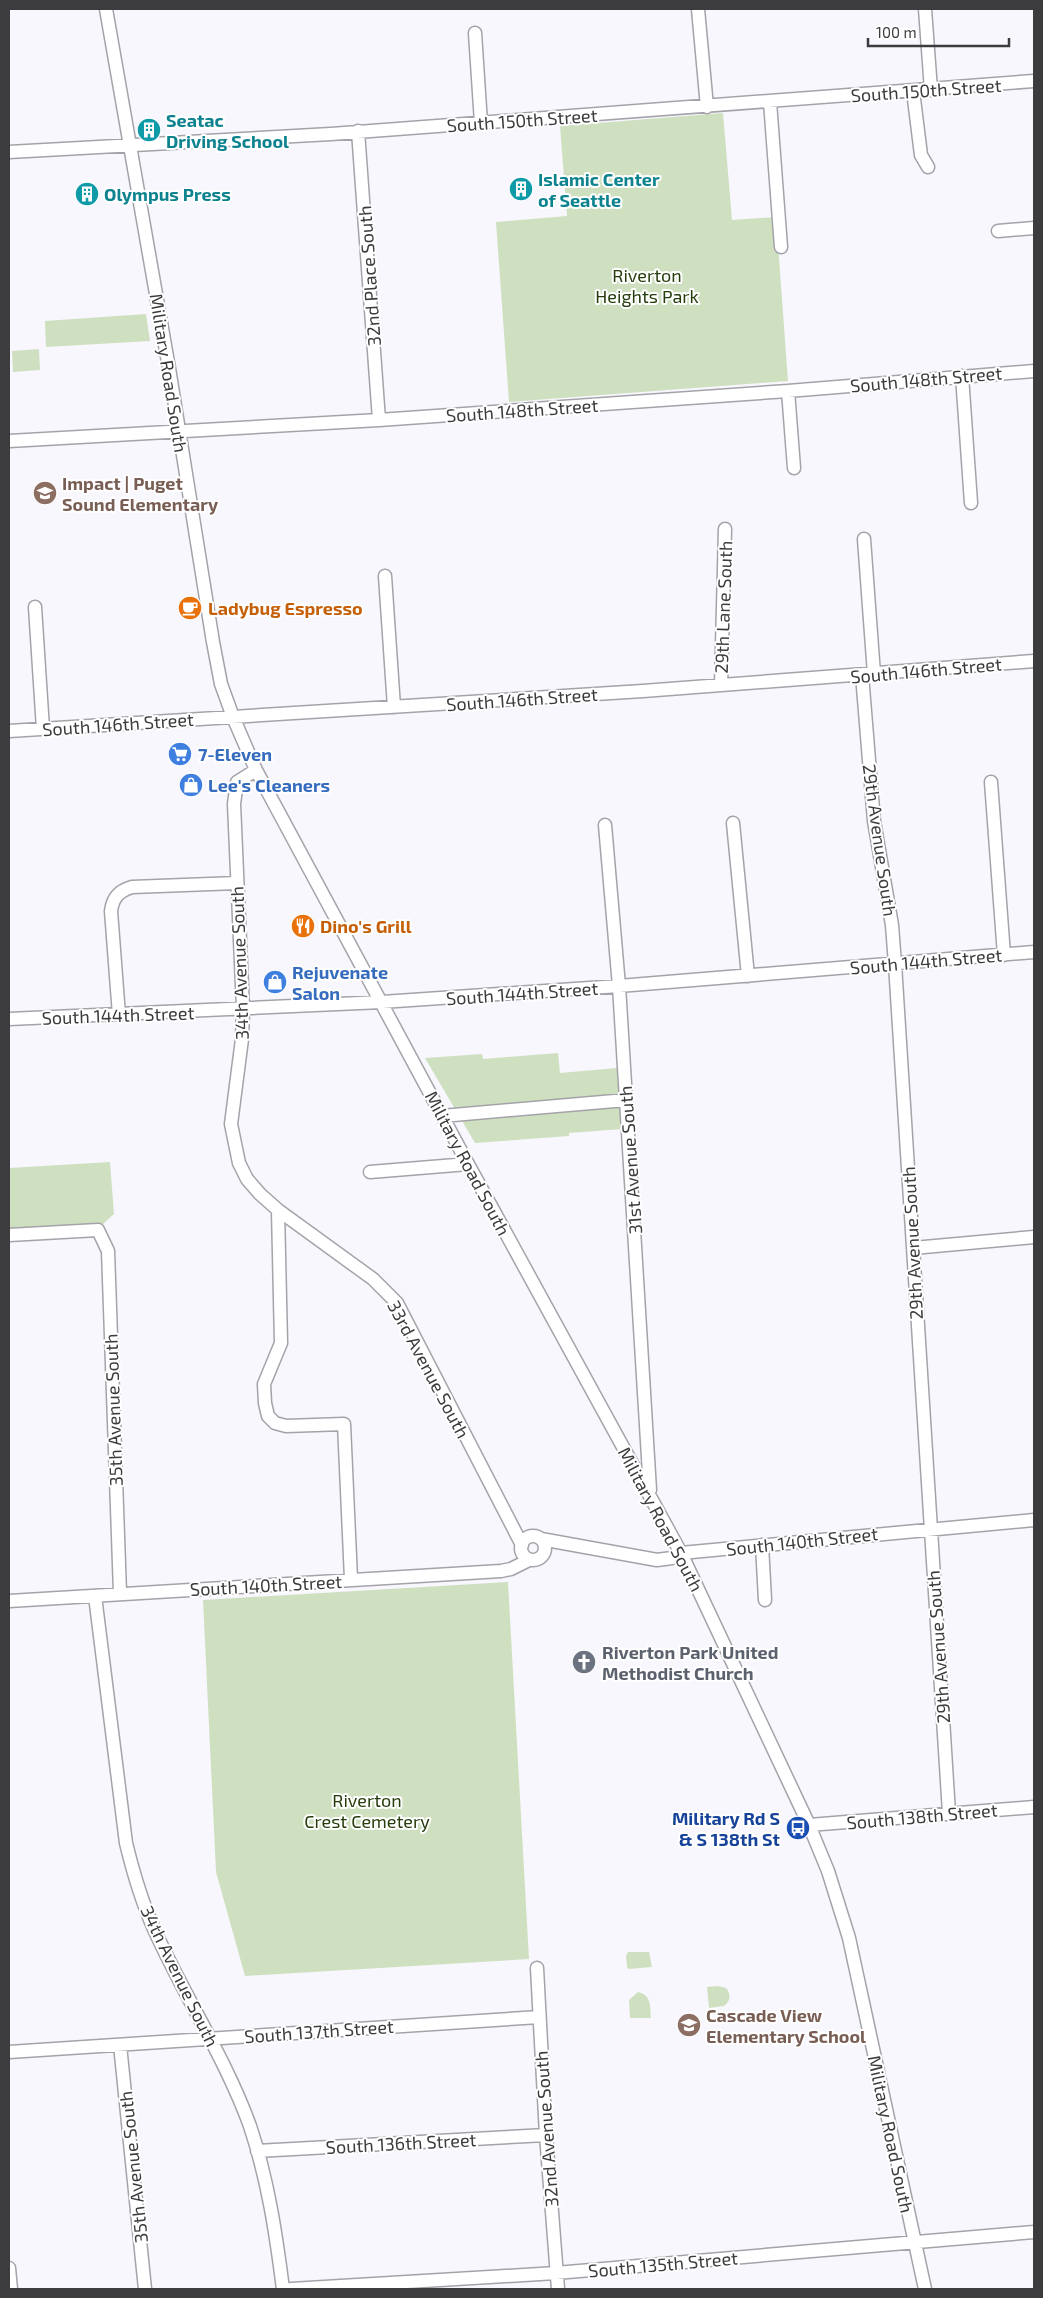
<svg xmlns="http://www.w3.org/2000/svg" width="1043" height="2298" font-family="'Exo 2',sans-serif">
<rect width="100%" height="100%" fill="#f8f7fd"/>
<path fill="#cfe0c1" d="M723,113L732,220L776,217L788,381L509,402L496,222L567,216L560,126Z
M146,314L150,341L46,347L45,321Z
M39,349L40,370L13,372L12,351Z
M558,1053L560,1073L617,1068L622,1129L569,1133V1136L475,1143L425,1058L482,1054L483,1059Z
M110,1162L114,1214L103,1224L9,1229V1168Z
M508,1582L529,1959L245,1976L216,1872L203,1600Z
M628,1952H649L652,1967L629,1969L627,1967L626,1956Z
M718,1986L726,1988C731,1994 731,2001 724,2006L709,2008L707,1987Z
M638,1992C652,1995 650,2007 651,2018H630L629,2000Z"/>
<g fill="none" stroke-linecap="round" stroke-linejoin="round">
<g stroke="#a4a3a9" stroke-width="15">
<path id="minor" d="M106,9L169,368L213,642L221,684L233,717L256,770L468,1164L681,1553L809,1825L828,1871L849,1938L925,2289
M698,9L707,107
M925,9L931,90
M475,33L481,123
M913,91L921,155L928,167
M770,102L781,247
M358,131L379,420
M9,152L331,134L1034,81
M998,231L1034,228
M962,376L971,503
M788,391L794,468
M9,441L379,420L788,391L1034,371
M864,539L874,674
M385,576L394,707
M35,607L43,729
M862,675L874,821L892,925L895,964L949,1813
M721,685L725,529
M9,731L643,691L1034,661
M256,770L237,782L234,804L243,1009L242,1039L231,1124L239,1163L247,1179L260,1194L278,1210L373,1279L397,1303L522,1545
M991,782L1004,955
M733,823L748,976
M605,825L619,986L650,1490
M119,1015L111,911C113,897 119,891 132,887L237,883
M9,1019L382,1002L619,986L1034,952
M442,1116L626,1100
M370,1172L468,1164
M278,1210L281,1343L264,1384L265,1403L268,1416L275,1423L286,1426L344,1424L351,1579
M9,1235L98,1230L108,1251L120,1593
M913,1248L1034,1237
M521 1548a12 12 0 1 1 24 0a12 12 0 1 1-24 0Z
M541,1539L657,1560L672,1558L681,1553L1034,1520
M762,1545L765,1600
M95,1596L126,1843C133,1872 142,1902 154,1929C184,1996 225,2057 250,2126C268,2180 276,2234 283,2289
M9,1601L501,1571L511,1569L529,1560
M809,1825L1034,1807
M537,1968L546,2135L558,2289
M120,2045L145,2289
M9,2052L539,2017
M257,2151L546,2135
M9,2268L11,2289
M291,2289L556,2273L1034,2232"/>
</g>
<use href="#minor" stroke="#fff" stroke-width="12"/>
</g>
<defs>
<g id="building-disc" transform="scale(1.25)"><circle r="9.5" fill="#0f9aa8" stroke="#fff"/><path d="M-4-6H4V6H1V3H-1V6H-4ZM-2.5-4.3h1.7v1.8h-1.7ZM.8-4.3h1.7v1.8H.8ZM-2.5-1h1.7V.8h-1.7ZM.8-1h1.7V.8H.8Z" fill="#fff"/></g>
<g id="school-disc" transform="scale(1.25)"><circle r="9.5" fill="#8d6e63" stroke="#fff"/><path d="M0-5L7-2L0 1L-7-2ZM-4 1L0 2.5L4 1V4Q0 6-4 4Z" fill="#fff"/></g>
<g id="cafe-disc" transform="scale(1.25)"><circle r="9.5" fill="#e8710a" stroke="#fff"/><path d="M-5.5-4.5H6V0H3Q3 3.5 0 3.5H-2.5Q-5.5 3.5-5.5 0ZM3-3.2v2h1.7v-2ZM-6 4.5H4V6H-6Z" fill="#fff"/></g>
<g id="supermarket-disc" transform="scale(1.25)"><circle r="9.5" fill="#3f7fe0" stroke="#fff"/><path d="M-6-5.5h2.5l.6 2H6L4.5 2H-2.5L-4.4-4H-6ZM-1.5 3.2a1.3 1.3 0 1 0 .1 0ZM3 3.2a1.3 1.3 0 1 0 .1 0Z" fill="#fff"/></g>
<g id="shop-disc" transform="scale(1.25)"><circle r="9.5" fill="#3f7fe0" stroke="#fff"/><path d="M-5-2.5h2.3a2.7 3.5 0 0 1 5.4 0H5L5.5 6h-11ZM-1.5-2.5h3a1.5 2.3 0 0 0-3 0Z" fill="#fff"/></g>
<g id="restaurant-disc" transform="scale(1.25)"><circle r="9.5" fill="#e8710a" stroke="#fff"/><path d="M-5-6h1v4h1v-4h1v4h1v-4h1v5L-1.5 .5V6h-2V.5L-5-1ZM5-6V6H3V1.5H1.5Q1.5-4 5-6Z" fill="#fff"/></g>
<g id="church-disc" transform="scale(1.25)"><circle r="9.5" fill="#6b7280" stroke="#fff"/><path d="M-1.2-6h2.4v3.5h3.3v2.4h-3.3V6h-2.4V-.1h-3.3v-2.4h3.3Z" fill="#fff"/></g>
<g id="bus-disc" transform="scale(1.25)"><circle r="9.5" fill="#1a4fb4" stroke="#fff"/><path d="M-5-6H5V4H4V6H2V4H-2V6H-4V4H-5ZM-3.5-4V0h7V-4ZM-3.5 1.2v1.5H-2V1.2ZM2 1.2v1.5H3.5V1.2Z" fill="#fff"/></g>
</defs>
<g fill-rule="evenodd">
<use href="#building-disc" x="149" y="130"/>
<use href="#building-disc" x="521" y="189"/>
<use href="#building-disc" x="87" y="194"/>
<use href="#school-disc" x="45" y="493"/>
<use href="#cafe-disc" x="190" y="608"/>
<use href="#supermarket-disc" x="180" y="754"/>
<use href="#shop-disc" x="191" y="785"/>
<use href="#restaurant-disc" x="303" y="926"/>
<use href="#shop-disc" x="275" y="982"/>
<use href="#church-disc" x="584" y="1662"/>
<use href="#bus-disc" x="798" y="1828"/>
<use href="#school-disc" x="689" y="2025"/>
</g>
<g text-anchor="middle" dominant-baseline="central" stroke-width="4" stroke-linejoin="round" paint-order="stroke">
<g font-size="18" fill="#3c3c3f" stroke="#fff">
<text transform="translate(926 90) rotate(-4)">South 150th Street</text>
<text transform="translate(522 120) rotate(-4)">South 150th Street</text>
<text transform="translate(369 276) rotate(-94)">32nd Place South</text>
<text transform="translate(169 373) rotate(81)">Military Road South</text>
<text transform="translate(926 379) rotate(-5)">South 148th Street</text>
<text transform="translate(522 410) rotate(-4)">South 148th Street</text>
<text transform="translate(723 607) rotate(-88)">29th Lane South</text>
<text transform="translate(926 670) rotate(-5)">South 146th Street</text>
<text transform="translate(522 699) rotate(-4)">South 146th Street</text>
<text transform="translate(118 724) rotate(-4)">South 146th Street</text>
<text transform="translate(880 840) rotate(82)">29th Avenue South</text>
<text transform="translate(926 961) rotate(-5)">South 144th Street</text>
<text transform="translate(239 963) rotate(-92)">34th Avenue South</text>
<text transform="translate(522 993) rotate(-4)">South 144th Street</text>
<text transform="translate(118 1015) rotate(-2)">South 144th Street</text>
<text transform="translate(630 1160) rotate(-94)">31st Avenue South</text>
<text transform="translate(468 1163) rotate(62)">Military Road South</text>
<text transform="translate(912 1243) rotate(-93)">29th Avenue South</text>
<text transform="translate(429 1369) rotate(62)">33rd Avenue South</text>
<text transform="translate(113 1410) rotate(-92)">35th Avenue South</text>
<text transform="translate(661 1519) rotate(62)">Military Road South</text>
<text transform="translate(802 1541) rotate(-6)">South 140th Street</text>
<text transform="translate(266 1585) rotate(-3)">South 140th Street</text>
<text transform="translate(938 1647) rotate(-94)">29th Avenue South</text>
<text transform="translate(922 1816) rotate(-5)">South 138th Street</text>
<text transform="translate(180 1976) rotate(64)">34th Avenue South</text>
<text transform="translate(319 2031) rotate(-4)">South 137th Street</text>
<text transform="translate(546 2129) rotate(-94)">32nd Avenue South</text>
<text transform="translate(891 2134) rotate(78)">Military Road South</text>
<text transform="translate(401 2143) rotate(-3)">South 136th Street</text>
<text transform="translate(133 2167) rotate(-96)">35th Avenue South</text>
<text transform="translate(663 2264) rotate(-5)">South 135th Street</text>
</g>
<g font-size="18" font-weight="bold" fill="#0d838f" stroke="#fff" text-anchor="start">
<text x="166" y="120">Seatac<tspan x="166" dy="21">Driving School</tspan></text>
<text x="538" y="179">Islamic Center<tspan x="538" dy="21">of Seattle</tspan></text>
<text x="104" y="194">Olympus Press</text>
</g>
<g font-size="18" fill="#253c0b" stroke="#fff">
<text x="647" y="275">Riverton<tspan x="647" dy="21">Heights Park</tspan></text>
<text x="367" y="1800">Riverton<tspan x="367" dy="21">Crest Cemetery</tspan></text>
</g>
<g font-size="18" font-weight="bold" fill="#785e54" stroke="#fff" text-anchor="start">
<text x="62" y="483">Impact | Puget<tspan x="62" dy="21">Sound Elementary</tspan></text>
<text x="706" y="2015">Cascade View<tspan x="706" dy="21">Elementary School</tspan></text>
</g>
<g font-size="18" font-weight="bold" fill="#c56008" stroke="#fff" text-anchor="start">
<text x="208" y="608">Ladybug Espresso</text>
<text x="320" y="926">Dino's Grill</text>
</g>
<g font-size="18" font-weight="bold" fill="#366cbe" stroke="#fff" text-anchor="start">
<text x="198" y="754">7-Eleven</text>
<text x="208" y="785">Lee's Cleaners</text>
<text x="292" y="972">Rejuvenate<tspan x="292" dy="21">Salon</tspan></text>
</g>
<g font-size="18" font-weight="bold" fill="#5b616d" stroke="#fff" text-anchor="start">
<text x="602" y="1652">Riverton Park United<tspan x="602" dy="21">Methodist Church</tspan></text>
</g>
<g font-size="18" font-weight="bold" fill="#164399" stroke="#fff" text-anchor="end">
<text x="780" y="1818">Military Rd S<tspan x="780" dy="21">&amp; S 138th St</tspan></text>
</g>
</g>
<rect width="1043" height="2298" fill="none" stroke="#3c3c3f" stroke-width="20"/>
<path d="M868 38v8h141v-8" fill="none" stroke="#3c3c3f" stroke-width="2.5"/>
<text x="876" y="38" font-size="15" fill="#3c3c3f" stroke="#ffffff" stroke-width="4" paint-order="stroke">100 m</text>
</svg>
